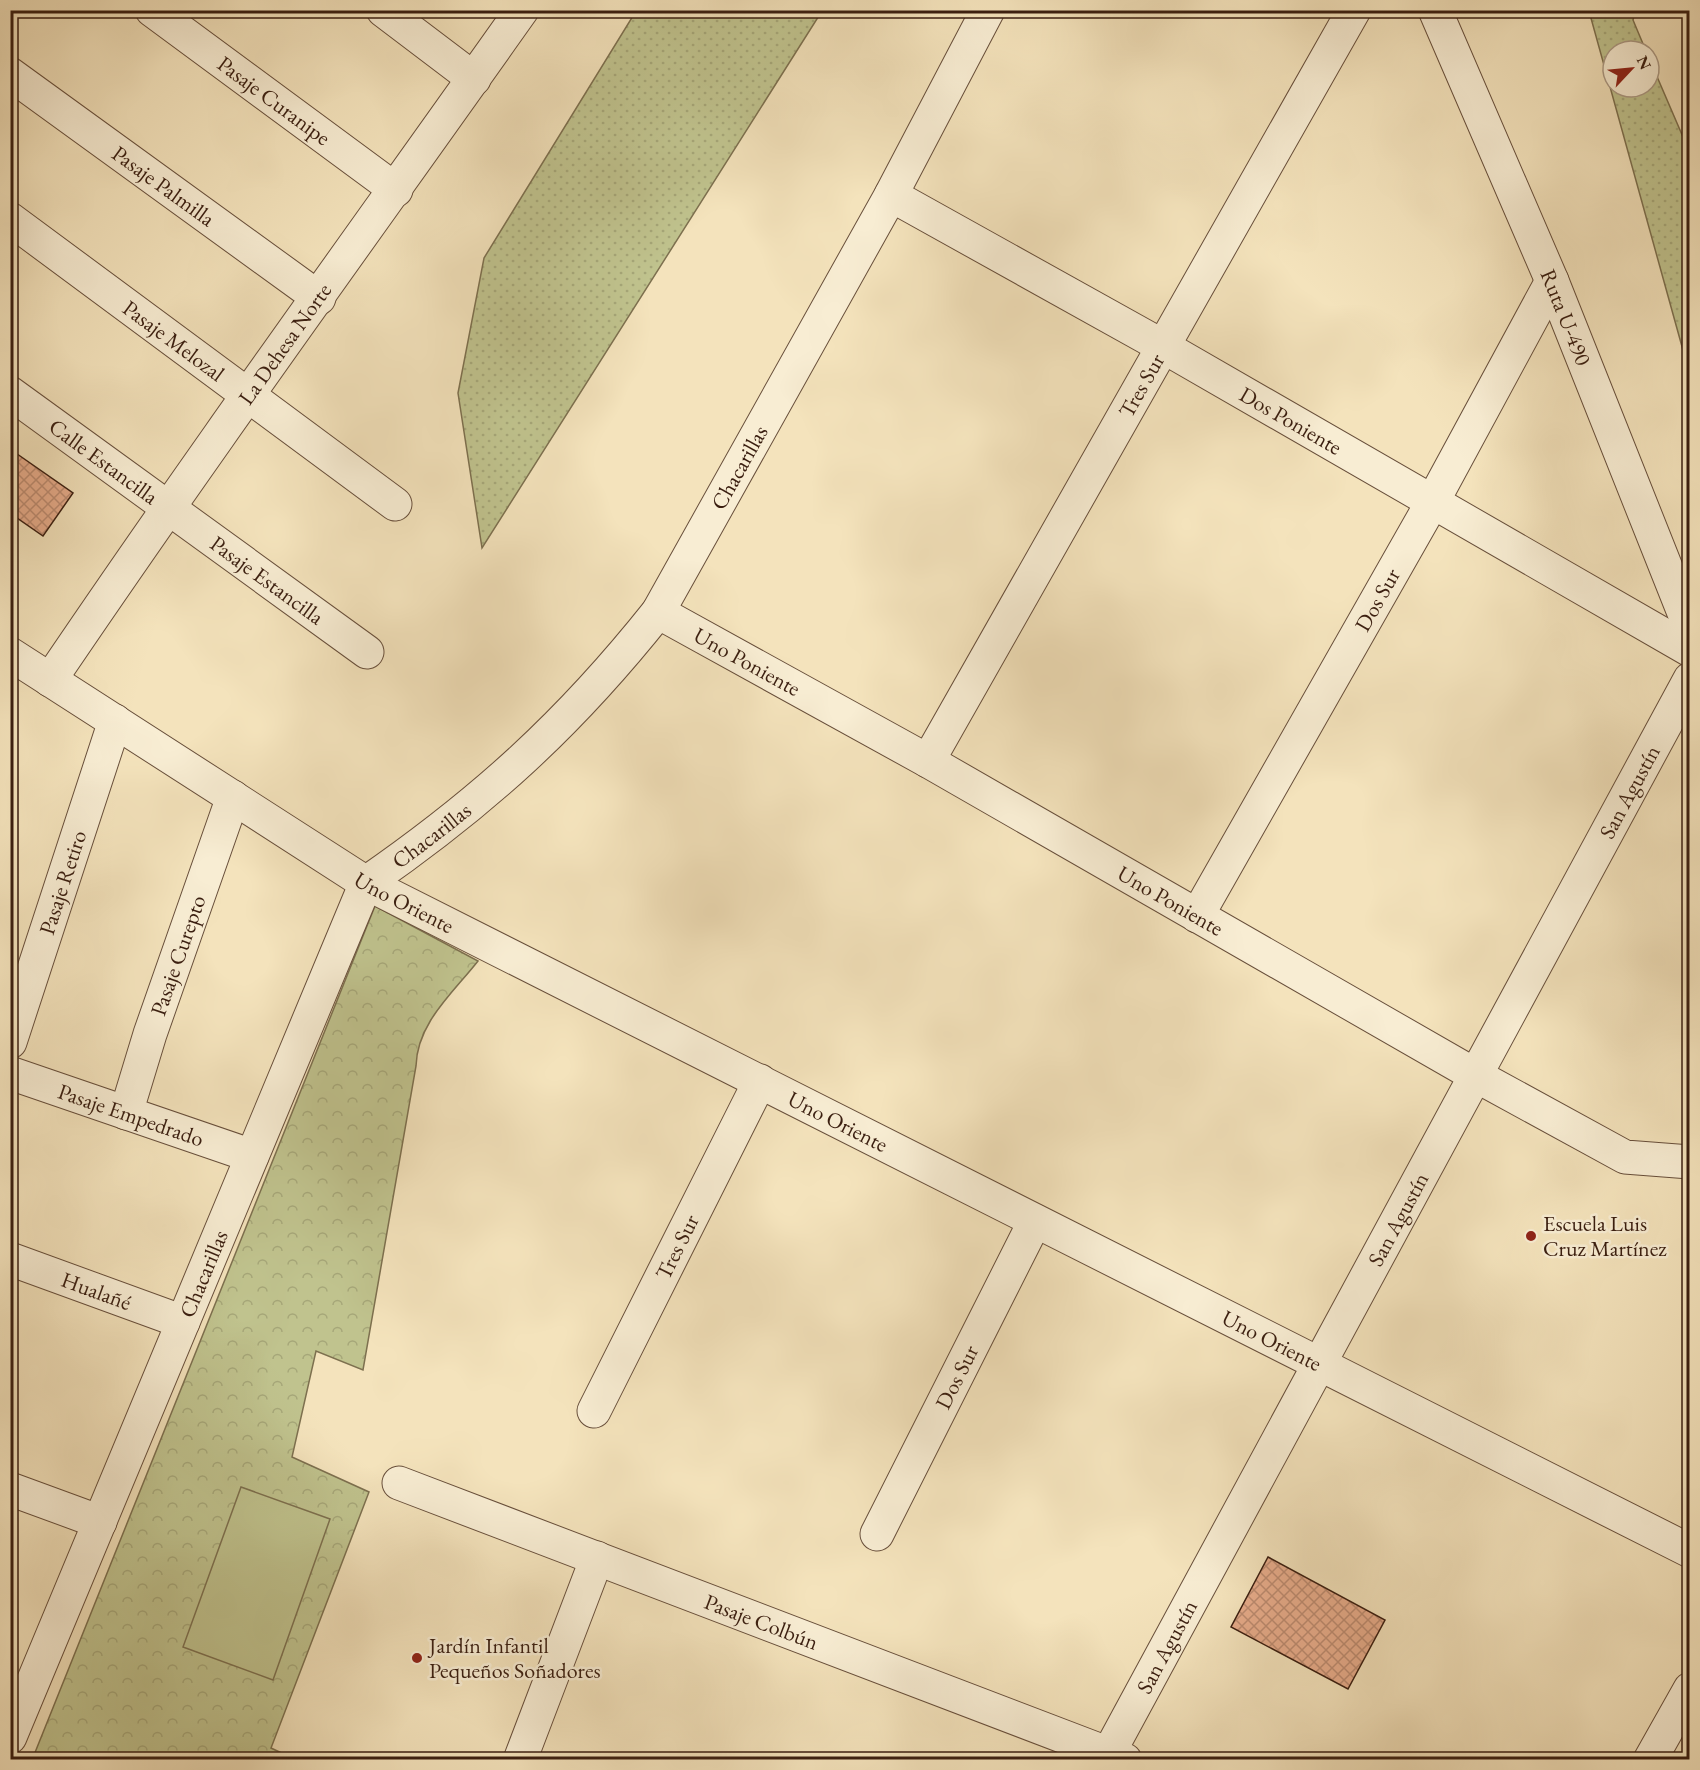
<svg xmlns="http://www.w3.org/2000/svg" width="1700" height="1770" font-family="'EB Garamond',serif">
<defs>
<pattern id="grass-dots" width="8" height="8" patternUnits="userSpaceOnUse" patternTransform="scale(1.5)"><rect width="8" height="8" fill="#c0c38e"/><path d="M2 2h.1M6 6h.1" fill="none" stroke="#a6a779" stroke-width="1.8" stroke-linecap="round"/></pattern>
<pattern id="park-crowns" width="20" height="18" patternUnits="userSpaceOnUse" patternTransform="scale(1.5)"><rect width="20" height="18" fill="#c0c38e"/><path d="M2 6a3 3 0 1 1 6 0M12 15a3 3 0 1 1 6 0" fill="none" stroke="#a6a779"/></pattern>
<pattern id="building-cross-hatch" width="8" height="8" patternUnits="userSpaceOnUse" patternTransform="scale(1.5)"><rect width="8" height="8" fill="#e7ac8b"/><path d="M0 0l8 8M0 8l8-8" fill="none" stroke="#bc8b70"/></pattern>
</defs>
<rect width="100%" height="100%" fill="#f4e3bc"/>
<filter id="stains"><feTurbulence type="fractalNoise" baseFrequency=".00333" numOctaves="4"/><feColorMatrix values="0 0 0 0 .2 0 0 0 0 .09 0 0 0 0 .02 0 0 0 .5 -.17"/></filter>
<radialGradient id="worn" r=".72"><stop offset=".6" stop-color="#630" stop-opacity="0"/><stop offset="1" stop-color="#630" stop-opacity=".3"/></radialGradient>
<path fill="url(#grass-dots)" stroke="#7d704f" stroke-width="1.5" d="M636,11H822L482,548L458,393L484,258Z
M1589,11H1635L1633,20L1646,51H1613V87H1649V58L1689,151L1690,360L1686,361Z"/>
<path fill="url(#park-crowns)" stroke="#7d704f" stroke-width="1.5" d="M375,906L478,961C453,993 417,1023 416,1066L363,1370L316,1351L292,1457L369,1492L271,1748L290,1757L289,1760H32Z"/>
<path fill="#c0c38e" stroke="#7d704f" stroke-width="1.5" d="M241,1487L330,1519L273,1680L183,1647Z"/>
<path fill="url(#building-cross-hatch)" stroke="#3a1e10" stroke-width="1.5" d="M10,449L73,493L43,536L10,513Z
M1268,1557L1385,1620L1348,1689L1231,1627Z"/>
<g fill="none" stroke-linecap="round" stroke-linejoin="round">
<g stroke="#684f3b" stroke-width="35">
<g id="minor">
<path id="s1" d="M152,10L396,190"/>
<path d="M383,10L474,79"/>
<path id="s2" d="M1435,10L1552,281L1690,628"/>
<path id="s3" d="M10,74L319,298"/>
<path id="s4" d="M891,195L1164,347L1690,650"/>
<path id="s5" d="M10,219L395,504"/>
<path id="s6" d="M10,393L367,652"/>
<path id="s7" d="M658,612L928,761L1475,1075L1625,1157L1690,1162"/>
<path id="s8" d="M10,654L366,883L1690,1551"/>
<path id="s9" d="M50,680C203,454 364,233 522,10"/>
<path id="s10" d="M928,761L1354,10"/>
<path id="s11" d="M1197,916L1433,501L1552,281"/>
<path id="s12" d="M10,1042L115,721"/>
<path id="s13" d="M10,1073L252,1156"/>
<path id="s14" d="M126,1113L150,1034L233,797"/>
<path id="s15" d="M10,1259L183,1322"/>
<path id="s16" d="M594,1411L760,1081"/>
<path id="s17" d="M399,1483L1125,1760"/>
<path d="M10,1489L100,1522"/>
<path id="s18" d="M877,1534L1035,1221"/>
<path id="s19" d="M10,1737L366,883C483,802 569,724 658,612L891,195L988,10"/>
<path d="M520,1760L597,1558"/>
<path id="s20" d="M1105,1760L1690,679"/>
<path d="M1650,1760L1690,1689"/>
</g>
</g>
<use href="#minor" stroke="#f8edd3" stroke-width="33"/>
</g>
<g fill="#8f2418" stroke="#f8edd3" stroke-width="2">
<circle cx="1531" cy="1236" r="6"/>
<circle cx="417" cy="1658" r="6"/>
</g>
<g text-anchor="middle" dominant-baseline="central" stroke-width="5" stroke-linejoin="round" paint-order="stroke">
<g font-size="22" fill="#3a1e10" stroke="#f8edd3">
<text stroke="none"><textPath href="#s1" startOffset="152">Pasaje Curanipe</textPath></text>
<text stroke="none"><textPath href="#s3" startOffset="190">Pasaje Palmilla</textPath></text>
<text stroke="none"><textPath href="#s2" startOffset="334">Ruta U-490</textPath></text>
<text stroke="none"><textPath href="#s5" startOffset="204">Pasaje Melozal</textPath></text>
<text stroke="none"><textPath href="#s9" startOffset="410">La Dehesa Norte</textPath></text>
<text stroke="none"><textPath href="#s10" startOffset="432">Tres Sur</textPath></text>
<text stroke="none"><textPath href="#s4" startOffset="459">Dos Poniente</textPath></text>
<text stroke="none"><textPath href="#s6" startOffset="116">Calle Estancilla</textPath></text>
<text stroke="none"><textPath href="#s19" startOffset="1491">Chacarillas</textPath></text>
<text stroke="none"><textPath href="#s6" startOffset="318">Pasaje Estancilla</textPath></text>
<text stroke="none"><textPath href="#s11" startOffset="364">Dos Sur</textPath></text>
<text stroke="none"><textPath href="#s7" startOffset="102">Uno Poniente</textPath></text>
<text stroke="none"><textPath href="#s20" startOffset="1101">San Agustín</textPath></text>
<text stroke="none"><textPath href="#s19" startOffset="1006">Chacarillas</textPath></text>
<text stroke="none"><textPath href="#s12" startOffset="168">Pasaje Retiro</textPath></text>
<text stroke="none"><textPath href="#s7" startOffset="588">Uno Poniente</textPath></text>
<text stroke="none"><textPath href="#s8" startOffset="466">Uno Oriente</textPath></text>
<text stroke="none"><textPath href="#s14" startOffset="166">Pasaje Curepto</textPath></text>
<text stroke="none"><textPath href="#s13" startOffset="128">Pasaje Empedrado</textPath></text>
<text stroke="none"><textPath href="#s8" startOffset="952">Uno Oriente</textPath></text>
<text stroke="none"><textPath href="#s20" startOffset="615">San Agustín</textPath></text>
<text stroke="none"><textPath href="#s16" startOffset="184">Tres Sur</textPath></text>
<text stroke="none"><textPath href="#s19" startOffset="502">Chacarillas</textPath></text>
<text stroke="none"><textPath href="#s15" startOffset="92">Hualañé</textPath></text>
<text stroke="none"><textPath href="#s8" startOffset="1438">Uno Oriente</textPath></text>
<text stroke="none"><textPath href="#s18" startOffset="176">Dos Sur</textPath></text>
<text stroke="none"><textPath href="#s17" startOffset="388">Pasaje Colbún</textPath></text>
<text stroke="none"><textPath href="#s20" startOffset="129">San Agustín</textPath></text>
</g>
<g font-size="22" fill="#3a1e10" stroke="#f8edd3" text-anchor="start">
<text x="1543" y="1223">Escuela Luis<tspan x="1543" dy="25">Cruz Martínez</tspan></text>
<text x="429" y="1645">Jardín Infantil<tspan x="429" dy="25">Pequeños Soñadores</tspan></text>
</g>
</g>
<rect width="1700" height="1770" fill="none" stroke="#f4e3bc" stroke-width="36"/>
<rect x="12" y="12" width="1676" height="1746" fill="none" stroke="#3a1e10" stroke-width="3"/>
<rect x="18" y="18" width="1664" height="1734" fill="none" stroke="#3a1e10" stroke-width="1.5"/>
<g transform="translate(1631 69) rotate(64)"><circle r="28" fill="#f8edd3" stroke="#ac9a85" stroke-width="1.5"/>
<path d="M0-4.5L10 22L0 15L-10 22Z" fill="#8f2418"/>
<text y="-9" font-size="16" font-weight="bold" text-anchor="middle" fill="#3a1e10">N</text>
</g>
<rect width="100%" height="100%" filter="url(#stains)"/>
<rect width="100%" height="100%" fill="url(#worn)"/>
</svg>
